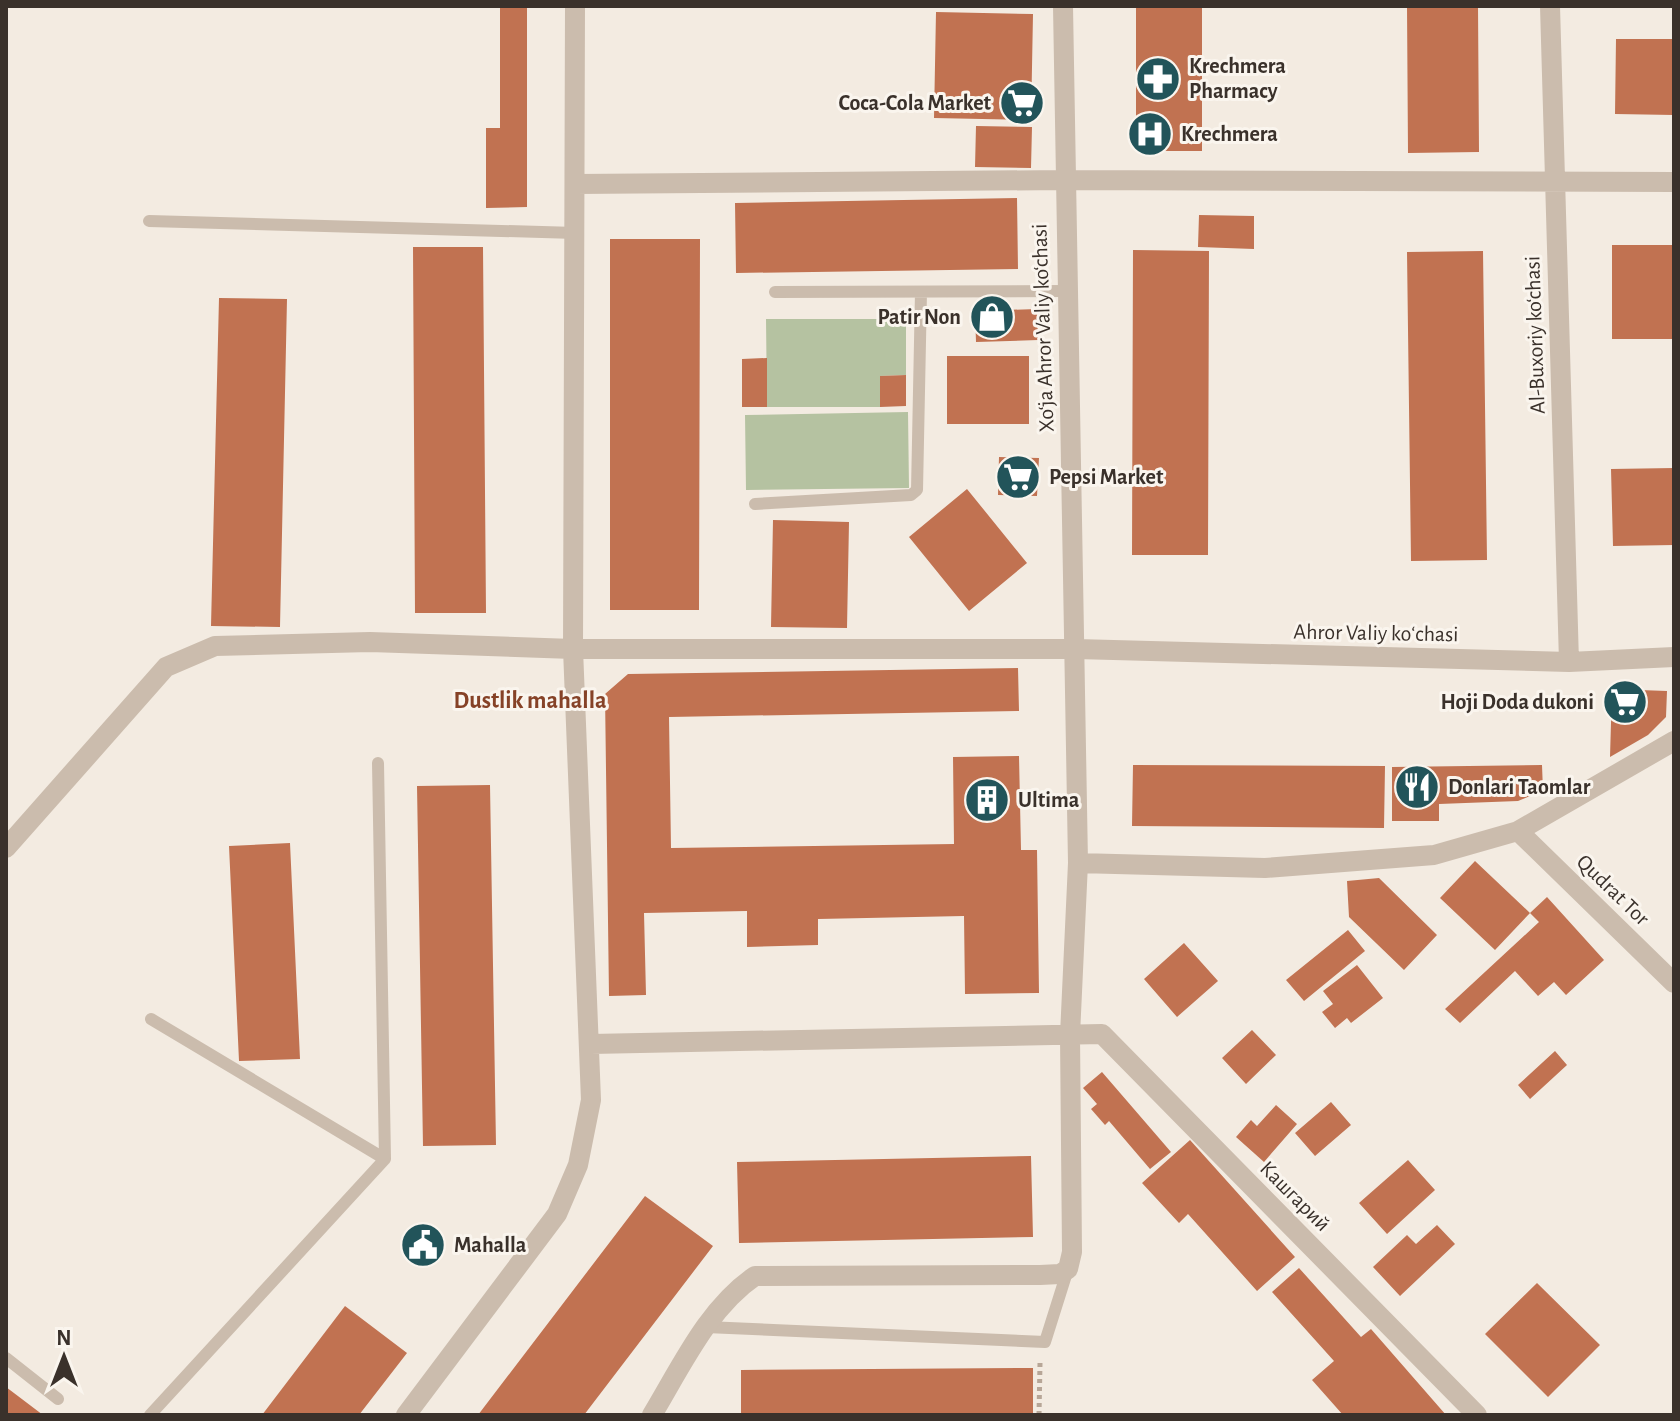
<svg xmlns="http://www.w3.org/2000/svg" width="1680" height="1421" font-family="'Alegreya Sans',sans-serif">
<rect width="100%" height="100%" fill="#f3ebe1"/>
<path fill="#b5c2a1" d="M766,319H906V375L880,376V407H767Z
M908,412L909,488L746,490L745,415Z"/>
<path fill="#c17251" d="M500,6H527V207L486,208V128H500Z
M1136,6H1202V151H1136Z
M1407,6H1478L1479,152L1408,153Z
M936,12L1033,14L1031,120L934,118Z
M1616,39H1674V115L1615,114Z
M976,126L1032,127L1031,168L975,167Z
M1017,198L1018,269L736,273L735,203Z
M1199,215L1254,216V249L1198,247Z
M610,239H700L699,610H610Z
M1612,245H1674V339H1612Z
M413,247H483L486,613H415Z
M1133,250L1209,251L1208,555H1132Z
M1483,251L1487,560L1411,561L1407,252Z
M219,298L287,299L280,627L211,626Z
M1037,309L1038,340L976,342L975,311Z
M947,356H1029V424H947Z
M767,358V407H742V359Z
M906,375V406L880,407V376Z
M999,457L1039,458L1037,496L998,495Z
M1674,468V545L1613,546L1611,469Z
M967,489L1027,563L969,611L909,537Z
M773,520L849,522L847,628L771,627Z
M1018,668L1019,711L669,717L671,848L954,844L953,757L1019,756L1021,850H1037L1039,993L965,994L964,916L818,919V945L747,947V911L644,913L646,995L609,996L605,694L628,674Z
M1612,689L1667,691L1666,717L1648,735L1610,757Z
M1133,765L1385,766L1384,828L1132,826Z
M1542,765L1543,791L1518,801L1439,804V821H1392V767Z
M490,785L496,1145L423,1146L417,786Z
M290,843L300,1059L239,1061L229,846Z
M1475,861L1530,913L1495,950L1440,898Z
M1379,878L1437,935L1404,970L1349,917L1347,881Z
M1547,897L1604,960L1566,995L1554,982L1538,996L1515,971L1460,1023L1445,1009L1539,922L1530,913Z
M1348,930L1365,951L1304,1001L1286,980Z
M1184,943L1218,981L1177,1017L1144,979Z
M1357,965L1383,998L1351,1023L1347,1018L1335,1028L1322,1012L1333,1004L1323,991Z
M1252,1030L1276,1055L1246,1084L1222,1058Z
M1555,1051L1567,1065L1530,1099L1518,1085Z
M1102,1072L1171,1152L1150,1169L1109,1121L1105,1125L1091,1109L1097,1104L1083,1088Z
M1331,1102L1351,1125L1315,1156L1295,1133Z
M1276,1105L1297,1124L1264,1162L1236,1137L1251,1120L1257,1126Z
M1190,1140L1295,1257L1257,1291L1188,1214L1179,1223L1142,1183Z
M1031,1156L1033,1237L739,1243L737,1162Z
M1408,1160L1435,1190L1387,1234L1359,1203Z
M645,1196L713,1246L584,1415H478Z
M1437,1225L1455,1244L1400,1296L1373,1267L1407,1235L1416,1244Z
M1299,1268L1361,1337L1371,1329L1446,1415H1343L1312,1380L1334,1361L1272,1292Z
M1537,1283L1600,1345L1548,1397L1485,1334Z
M345,1306L407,1353L359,1415H262Z
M1033,1368V1415H741V1370Z
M6,1387L43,1415H6Z"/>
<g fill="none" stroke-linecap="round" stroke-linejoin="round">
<path stroke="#b7a697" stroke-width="5" stroke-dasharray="4 4" stroke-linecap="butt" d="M1039,1415L1040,1363"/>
<path stroke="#cbbcad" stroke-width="12" d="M149,221L576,233
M775,292L1066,291
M755,504L911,495L917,490L921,292
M378,763L385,1159
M706,1327L1045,1342L1068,1269
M6,1358L58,1399
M150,1415L385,1159L151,1019"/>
<path stroke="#cbbcad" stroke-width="20" d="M1550,6L1569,662
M576,184L1063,180L1674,182
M1518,831L1674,983
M6,848L166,667L215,646L370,642L573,649H1076L1569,662L1674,657
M1078,863L1265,868L1434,855L1518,831L1674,741
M591,1044L1102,1034L1477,1415
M406,1415L557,1214L578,1165L591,1100L573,649L575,6
M652,1415C681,1367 708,1308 755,1276L1040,1275L1060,1274L1068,1269L1072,1252L1070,1035L1078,863L1063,6"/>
</g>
<defs>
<g id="pharmacy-disc" transform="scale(2.3)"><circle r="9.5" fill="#22545a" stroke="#faf5ee"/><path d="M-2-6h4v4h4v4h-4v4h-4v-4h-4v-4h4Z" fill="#fff"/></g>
<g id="supermarket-disc" transform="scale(2.3)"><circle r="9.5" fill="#22545a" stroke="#faf5ee"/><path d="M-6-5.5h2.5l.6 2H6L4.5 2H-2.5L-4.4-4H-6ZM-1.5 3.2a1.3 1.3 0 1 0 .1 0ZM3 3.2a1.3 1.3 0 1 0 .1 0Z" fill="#fff"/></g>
<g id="hospital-disc" transform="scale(2.3)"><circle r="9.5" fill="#22545a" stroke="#faf5ee"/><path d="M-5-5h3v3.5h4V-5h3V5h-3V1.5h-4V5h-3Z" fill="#fff"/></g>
<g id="shop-disc" transform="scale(2.3)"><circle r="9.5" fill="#22545a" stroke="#faf5ee"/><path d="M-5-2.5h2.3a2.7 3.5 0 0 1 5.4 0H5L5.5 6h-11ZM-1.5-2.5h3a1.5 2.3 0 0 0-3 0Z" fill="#fff"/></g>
<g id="restaurant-disc" transform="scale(2.3)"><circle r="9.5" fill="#22545a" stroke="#faf5ee"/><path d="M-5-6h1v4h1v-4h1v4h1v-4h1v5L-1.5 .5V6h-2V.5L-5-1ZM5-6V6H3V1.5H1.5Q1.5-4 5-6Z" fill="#fff"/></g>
<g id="building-disc" transform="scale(2.3)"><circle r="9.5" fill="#22545a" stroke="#faf5ee"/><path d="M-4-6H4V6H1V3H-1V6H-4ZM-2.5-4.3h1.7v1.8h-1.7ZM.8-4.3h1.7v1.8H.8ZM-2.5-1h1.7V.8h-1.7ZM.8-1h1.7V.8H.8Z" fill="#fff"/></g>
<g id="civic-disc" transform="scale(2.3)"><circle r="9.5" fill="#22545a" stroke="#faf5ee"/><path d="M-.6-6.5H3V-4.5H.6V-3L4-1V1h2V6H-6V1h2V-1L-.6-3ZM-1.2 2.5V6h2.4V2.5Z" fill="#fff"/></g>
</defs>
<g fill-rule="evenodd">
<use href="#pharmacy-disc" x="1158" y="79"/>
<use href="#supermarket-disc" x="1022" y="103"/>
<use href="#hospital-disc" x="1150" y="134"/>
<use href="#shop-disc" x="992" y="317"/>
<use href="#supermarket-disc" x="1018" y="477"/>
<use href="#supermarket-disc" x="1625" y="702"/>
<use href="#restaurant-disc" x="1417" y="787"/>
<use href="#building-disc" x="987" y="800"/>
<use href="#civic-disc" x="423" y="1245"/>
</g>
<g text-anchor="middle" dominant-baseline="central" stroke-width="6" stroke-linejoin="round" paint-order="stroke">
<g font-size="22" font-weight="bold" fill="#3a312b" stroke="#faf5ee" text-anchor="start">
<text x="1189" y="66">Krechmera<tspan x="1189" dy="25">Pharmacy</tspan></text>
<text x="991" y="103" text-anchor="end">Coca-Cola Market</text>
<text x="1181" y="134">Krechmera</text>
<text x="961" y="317" text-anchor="end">Patir Non</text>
<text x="1049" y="477">Pepsi Market</text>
<text x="1594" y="702" text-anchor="end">Hoji Doda dukoni</text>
<text x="1448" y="787">Donlari Taomlar</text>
<text x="1018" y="800">Ultima</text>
<text x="454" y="1245">Mahalla</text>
</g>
<g font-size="22" fill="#3a312b" stroke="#faf5ee">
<text transform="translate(1043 328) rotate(-92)">Xo‘ja Ahror Valiy ko‘chasi</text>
<text transform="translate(1535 335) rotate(-92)">Al-Buxoriy ko‘chasi</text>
<text transform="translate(1376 633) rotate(1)">Ahror Valiy koʻchasi</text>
<text transform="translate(1613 890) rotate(44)">Qudrat Tor</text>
<text transform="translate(1295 1196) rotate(45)">Кашгарий</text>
</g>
<g font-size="24" font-weight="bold" fill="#864227" stroke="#faf5ee">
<text x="530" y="701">Dustlik mahalla</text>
</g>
</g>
<rect width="1680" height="1421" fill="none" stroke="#3a312b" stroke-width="16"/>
<g transform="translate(64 1357)" stroke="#faf5ee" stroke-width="6" paint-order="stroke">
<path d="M0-6L14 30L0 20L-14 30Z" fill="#3a312b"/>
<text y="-12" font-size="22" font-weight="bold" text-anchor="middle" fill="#3a312b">N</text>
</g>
</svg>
